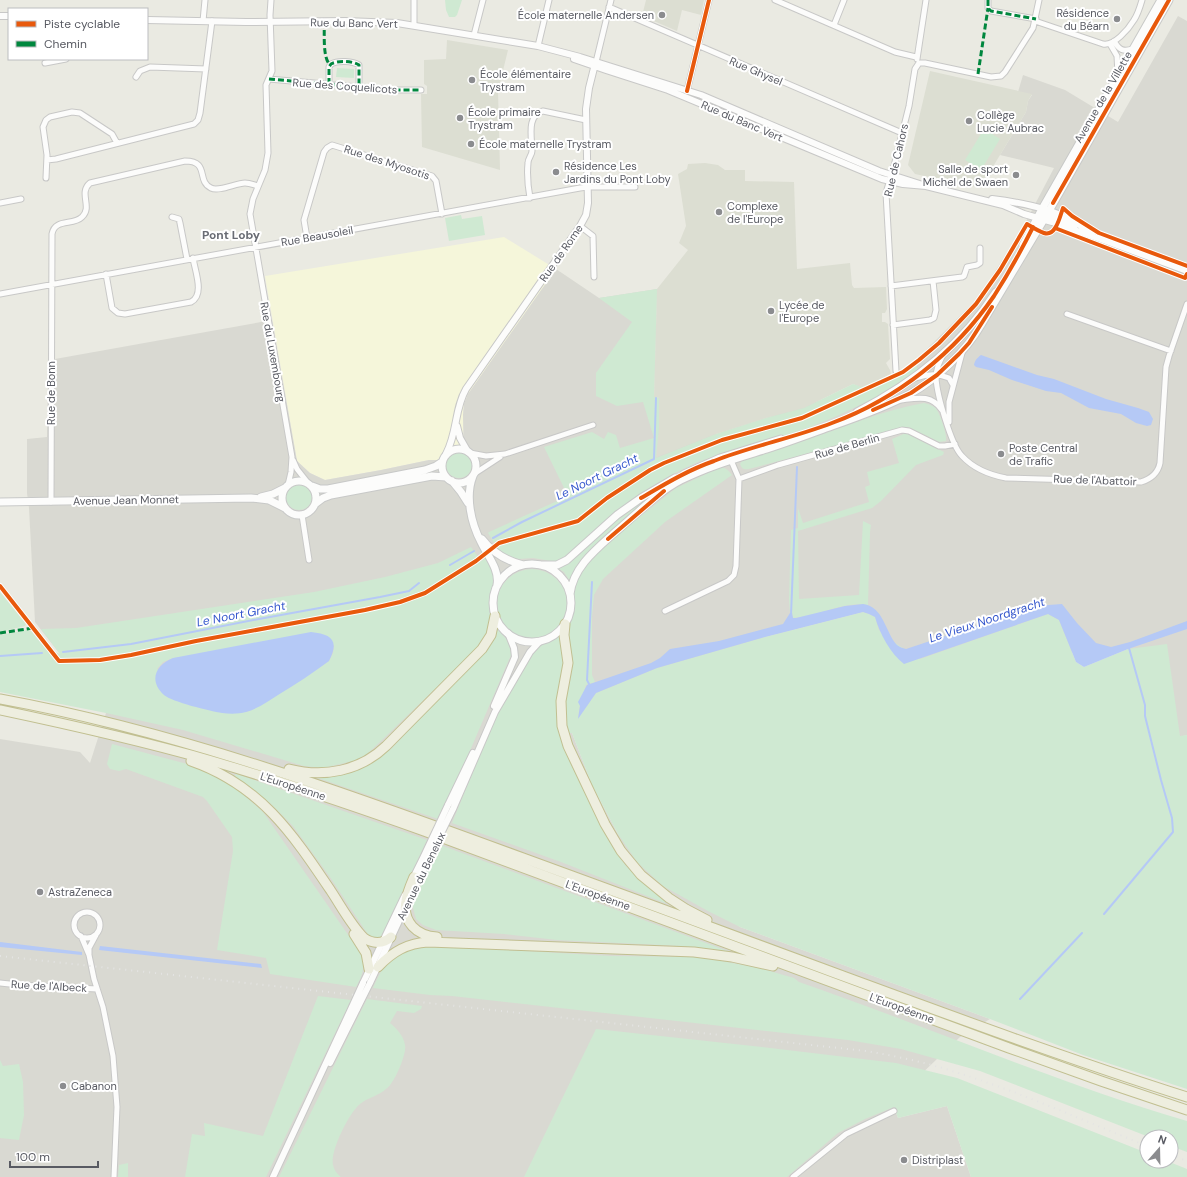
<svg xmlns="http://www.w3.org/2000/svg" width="1187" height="1177" font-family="'DM Sans',sans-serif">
<rect width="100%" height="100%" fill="#eaeae2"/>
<path fill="#f5f6da" d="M504,237L556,269L468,394L464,404L463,415L464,460H429L381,470L325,480L310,473L297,461L265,276Z"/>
<path fill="#d9d9d2" d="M1178,16L1187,21V735L1180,737L1128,649L920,659L904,664L863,612L765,637L572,733L592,785L618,834L740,927L990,1019L960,1037L892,1102L898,1118L947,1106L971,1177H0V739L80,752L90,763L106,713L35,622L29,508L27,493V439L47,437L48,391L55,389V359L272,320L297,461L310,473L325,480L381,470L429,460H464L463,415L464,404L468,394L556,269L599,298L657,289L654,397L659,398L716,434L862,387L900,371L915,361L978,298L1022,229L1054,168L1000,155L1026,112L1028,101L1032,95L1018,92L1023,75L1065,90L1118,122Z"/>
<path fill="#dcded2" d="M646,0H704L701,15L682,10L677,31L642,16Z
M447,40L508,50L498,91L500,170L422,147L421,94H427V86L424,84V60L446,59Z
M930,71L1032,94L1028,101L1026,112L980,188L915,174L908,165Z
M705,163L718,165L725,170H745V181L794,182L797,269L850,263L852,285L854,288L886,287L887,309L885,313H882V322H885L888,324L890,359L886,363L890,370L891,374L862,388L853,384L804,408L766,418L716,434L655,458L659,428V398L654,397L657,289L688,250L679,243L686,226L678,174L687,169L688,164Z"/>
<path fill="#cfe9d2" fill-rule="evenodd" d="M445,0H462L457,15L455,17H449L446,10Z
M337,68L354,69V78L336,77Z
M984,129L1000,139L981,170L965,160Z
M461,215L462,219L482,216L485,235L449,241L445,218Z
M657,289L654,397L659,398V428L656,458L716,434L766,418L804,408L853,384L862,387L900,371L915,361L918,370L879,396L837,416L808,428L700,461L673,474L642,493L612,515L569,556L557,561H551L533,558L519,559L510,557L500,552L488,533L489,532L568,496L544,447L592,432L604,439L608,432L616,435L620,448L654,438L643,402L617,406L596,396V373L632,322L599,298Z
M924,403C928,404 935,406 937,410C941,417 947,434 946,441L939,442L908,427L903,428L749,469C744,470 742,469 740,464L742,461C764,453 787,447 809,439C847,426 884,410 924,403Z
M906,433L944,452L943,455L916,465L881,501L872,508L798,531L799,599L859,595L863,521L871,525L870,532L868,605C843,601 818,617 793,618L792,613H790L789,600L791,530L798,528V508L803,523L869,502L865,487L870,485L867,472L899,463L892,439Z
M446 465a13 13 0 1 1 26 0a13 13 0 1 1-26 0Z
M719,468C726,467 728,470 732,475L665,522L603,579L594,595L592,617V675L595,682L586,685L580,705L578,718L596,693L657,668L765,637L863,612L869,614L875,617L879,630L884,636L920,659L1048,614L1059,620L1076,662L1084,667L1128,649L1167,644L1180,736L1187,735V1089L1083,1055L990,1019L740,927L708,911L663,886L637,862L618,834L592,785L572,733H569L566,720L565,705L572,672L573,659L568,636V628L574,612V585L580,572L593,557L632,523L676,488Z
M286 497a13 13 0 1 1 26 0a13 13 0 1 1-26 0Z
M663,488L578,566L569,580L564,572L556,567L566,565L615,521L633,506Z
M471,547L481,561L486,558C489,563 493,569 494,575C497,583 489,593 489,602C489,608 491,613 491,618C490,632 481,643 472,653L381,741L366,755L353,761L323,768L304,766L183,730L106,713L0,692V635L28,630L31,631L46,649L60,654L41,629L76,628L314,592L385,577L438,563ZM334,645L333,653L329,661L268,701L247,712L157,669L163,662L173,658Z
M497 604a35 35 0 1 1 70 0a35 35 0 1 1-70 0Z
M0,592L26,624L25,626L0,632Z
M496,628L510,643L511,655L469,753L438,819L318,778L319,776L374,761L392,748L482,652Z
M561,634L565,661L557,711L602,827L613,848L626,866L651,890L666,899L665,903L561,862L452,823L496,716L534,651C542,643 552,642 561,634Z
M112,744L191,765L211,774L235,787L263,812L360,952C366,965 363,975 356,987L270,974L266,958L217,950L233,851L232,837L207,801L203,797L126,769L119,771L110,769L107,764Z
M237,774L427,840L382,936L379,939L369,936L330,877L293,826L270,803L247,785L235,777V775Z
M440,844L443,846L733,953L682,946L557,940L504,934L436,930L423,925L416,919L412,904Z
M421,946L493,949L611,956L700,957L759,968L794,978L799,982C929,1027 1055,1082 1187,1121V1152L1171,1146V1137H1149L980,1071L901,1049L848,1040L452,996L430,995L373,988C386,959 391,956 421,946Z
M318,996L351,1000L266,1177H185L192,1134L205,1136L204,1123L263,1136Z
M367,999L422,1006L421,1009L414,1013L397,1011L390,1023C396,1028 404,1036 405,1045C407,1054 394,1084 386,1089C378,1096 367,1098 360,1104C349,1113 330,1151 333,1165C334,1170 337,1174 341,1177H279Z
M596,1029L762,1047L896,1063L957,1078L1147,1153V1161H1167L1187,1169V1177H971L947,1106L898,1118L894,1107L865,1119L838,1133L787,1177H524Z
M0,1060L3,1066L19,1064L23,1082L24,1115L19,1140L0,1138Z
M128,1163V1177H118L119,1165Z"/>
<path fill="#b5c9f6" d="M981,355L1037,375L1054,379L1106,399L1138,408L1149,412L1153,419L1151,425L1147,426L1136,423L1121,414L1089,408L1061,393L1046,391L1012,380L989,370L976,367L974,365C975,360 977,358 981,355Z
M863,604C884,607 885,632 897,645C899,647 903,648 906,649L1035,606L1062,604L1077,623L1096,643L1111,647L1130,642L1187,621V629L1128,649L1084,667L1076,662L1059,620L1048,614L904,664C890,653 880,634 875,617L869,614L863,612L765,637L657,668L596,693L578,719L580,706L578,702L587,685L651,663L660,658L670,649L719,641L783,624L790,613H792L793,618H796L845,606Z
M311,632C331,634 340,640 329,661C313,673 296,684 278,695C269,701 257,709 246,712C239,714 230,714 222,713C210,711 172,702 164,695C148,680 156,665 173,658Z
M0,942L82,952V955L0,947Z
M100,946L261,964L262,968L99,950Z"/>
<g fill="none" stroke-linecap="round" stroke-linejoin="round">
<path stroke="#b5c9f6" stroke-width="2" d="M493,538L522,522L654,459L656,398
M450,565L474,551
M791,615L797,467
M63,652L131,644L259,619L380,597L409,591L419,583
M0,656L42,653
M590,686L587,680L592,582
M1104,914L1173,832L1172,818L1161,780L1145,716V705L1129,648
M1020,999L1082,933"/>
<g stroke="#c8c8c7" stroke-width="7">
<path id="minor" d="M271,0L270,15L272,71L266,85L268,153L265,170L253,199L250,214L292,457L291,472L288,485
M414,0V25
M775,0L895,52L916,57
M988,0V8L991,11L1036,19
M609,7L902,133
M203,21L205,0
M1035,21L1103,44C1114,46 1128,30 1134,20C1138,14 1140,7 1142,0
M834,25L844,0
M474,35L483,0
M1114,41C1119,50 1123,52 1133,49
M1110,44L1117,56L1118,74
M538,46L549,0
M917,59L926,0
M596,62L611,0
M45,63L66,59
M919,63H925L991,77L1001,76L1005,72L1033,28L1039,0
M136,77L140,71L150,67L206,69
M269,79L392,90H421
M329,84V67L331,64C338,60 353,61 359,65V87
M687,91L709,0
M47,160L56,159L194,124L198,120L200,113L212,21
M46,178L47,155L43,127L46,120L50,117L72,112L80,113L112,134L117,143
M530,198C528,187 527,173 528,163C528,158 532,155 532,151C532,138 526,115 543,111L586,120
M0,203L21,199
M172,217L179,219L180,223L187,259
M580,226L593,236L594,277
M307,238L304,220L324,152L327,148L332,145L432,176L436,181L442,214
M106,274L112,308L118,313L125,314L191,302C205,295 195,271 193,258
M891,286L962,277L964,276L967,267L977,265L980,263V248
M0,294L580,188L588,187H635
M1067,314L1171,351
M893,325L930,320L934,318L936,310L933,281
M943,355C939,363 936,369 936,378C937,395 951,445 962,456C974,469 990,475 1006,478L1141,482C1151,479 1158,473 1160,463L1166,367L1169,356L1187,304
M896,371L886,193L894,166L909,106L915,69L919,63
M916,378C927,374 937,373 949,378L953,385
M901,400C917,398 931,394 942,410
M949,422V402L962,353
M470,453L486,456L505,454L593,425
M293,460L297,469L308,483
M474,474L500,457
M739,479L778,465L902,430L909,431L939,446H945L955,444
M51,502L52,234C55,218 73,226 82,217C93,207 78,193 90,183L185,161C210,161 196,181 211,188C219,192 236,183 245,183C250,183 254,185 258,186
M302,515L309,560
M665,611L728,581L734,575L736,566L739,479L730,458
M74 925a13 13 0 1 1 26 0a13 13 0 1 1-26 0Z
M81,936L89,955L94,979L103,1007L113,1056L117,1107L114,1177
M89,954V948L96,935
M0,983L19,985L97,989
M793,1177L846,1134L894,1111"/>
</g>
<g stroke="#c8c8c7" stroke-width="8">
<path id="tertiary" d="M0,16H9
M147,20L246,22L345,21L397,23L538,46L580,57L701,95L879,171L926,186
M574,59L606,70L668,90L882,179L903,184L926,186L1003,205L1024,214L1052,222L1106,241L1187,271
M992,199C1017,202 1049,208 1071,220C1079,224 1085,229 1092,233
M1042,216L1054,218L1075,226
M457,426L460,438L468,452
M446,454C458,431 454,410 466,389L580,226L586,215L588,203L586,109L589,88L595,64
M494,706L515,657L514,648L508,633
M448,805L473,753
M453,809L495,712L530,652L540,641
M412,880L424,856
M409,900L429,858
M363,983L405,895
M370,983L405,908
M330,1063L357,1009
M273,1177L352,1007"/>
</g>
<g stroke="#c8c9c8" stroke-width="9">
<path id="secondary" d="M1023,245L1042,209L1161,0
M857,412C912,384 962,345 996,292
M442 466a17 17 0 1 1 34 0a17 17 0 1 1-34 0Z
M684,474L720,458L781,439
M473,476C465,496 471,523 481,542C487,555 500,570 497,585
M282 498a17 17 0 1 1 34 0a17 17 0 1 1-34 0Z
M452,481L461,492L468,503
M312,486L320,489H328L425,470L436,466L442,462
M261,497L273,494L285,488
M0,502L251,498L269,500L285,508
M315,504L323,498L331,495L432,476L446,477
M482,539C492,552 507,561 523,565
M493 603a39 39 0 1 1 78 0a39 39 0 1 1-78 0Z
M540,565H557L567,560L617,515L641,498L675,478
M570,594C573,568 595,550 613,534C635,516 656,493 681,480C709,466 738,458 767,449C789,442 810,434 832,426C858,417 886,407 910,394C937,379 966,351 981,325L1049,211L1169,0"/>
</g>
<g stroke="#c1bf90" stroke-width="11">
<path id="motorway" d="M565,624L564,635L568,663L561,701L562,726L568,746L605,824L621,851L641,875L669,898L686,909L707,920
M0,699C180,732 352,795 523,858C630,897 736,936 843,976C957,1018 1071,1060 1187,1097
M0,710C71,725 142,741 212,761C283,782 354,806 424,831L1009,1048L1101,1081L1187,1110
M191,761C260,785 292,833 331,891C341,906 351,925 364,938C373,944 383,944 391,937
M289,769C324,778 360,771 386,746L482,649L491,635L495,616
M414,877C411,884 407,893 406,901C402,922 417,936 437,937
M354,934L366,953L369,969
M378,967C392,952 407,943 428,942L694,952L732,957L773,966"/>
</g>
<use href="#minor" stroke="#fcfcfb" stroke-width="5"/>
<use href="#tertiary" stroke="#fcfcfb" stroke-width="6"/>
<use href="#secondary" stroke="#fcfcfb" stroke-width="7"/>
<use href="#motorway" stroke="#eeeedf" stroke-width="9"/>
<path stroke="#e4e4e3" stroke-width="2" stroke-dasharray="1 5" stroke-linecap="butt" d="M0,956L866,1051C895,1056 924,1062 952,1071C1018,1091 1082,1120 1147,1146
M1171,1155L1187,1161"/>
<g stroke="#c8c8c7" stroke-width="8" stroke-linecap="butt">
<path id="tertiary-bridge" d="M424,856L448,805
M429,858L453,809
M352,1007L363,983
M357,1009L370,983"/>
</g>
<use href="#tertiary-bridge" stroke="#fcfcfb" stroke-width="6"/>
<path stroke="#00873e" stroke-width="3" stroke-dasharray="6 3" stroke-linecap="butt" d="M988,0V8L991,11L1036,19
M324,21C325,32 322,57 330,65
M978,74L988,8
M269,79L392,90H421
M329,84V67L331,64C338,60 353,61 359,65V87
M0,633L33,628"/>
<g stroke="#fff" stroke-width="6">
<path id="cycleway" d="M687,91L709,0
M1053,203L1169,0
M1055,228L1185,278L1187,274
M873,410L911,393L937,375L959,354L969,343L992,307
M641,498C665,484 688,470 714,461C752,446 793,438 832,423C897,399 955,353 994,296C1008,274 1021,251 1033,227
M608,539L664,491
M0,586L59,661L100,660L131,655L196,641L365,610L400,602L425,593L476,561L499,543L578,521L607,498L650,470L664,463L722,440L802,418L903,372L919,360L939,343L976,304L1000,270L1027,224C1032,227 1038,231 1044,233C1056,237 1060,216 1063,208L1072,216L1099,233L1187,266"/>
</g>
<use href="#cycleway" stroke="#e8590c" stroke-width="4"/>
</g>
<g fill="#8b8c8f" stroke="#fff" stroke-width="1.5">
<circle cx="662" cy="15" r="4"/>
<circle cx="1117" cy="19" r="4"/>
<circle cx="472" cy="80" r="4"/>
<circle cx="460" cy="118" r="4"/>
<circle cx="969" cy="121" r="4"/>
<circle cx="471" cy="144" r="4"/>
<circle cx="556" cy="172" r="4"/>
<circle cx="1016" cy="175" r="4"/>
<circle cx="719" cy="212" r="4"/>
<circle cx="771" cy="311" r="4"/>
<circle cx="1001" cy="454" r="4"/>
<circle cx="40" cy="892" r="4"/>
<circle cx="63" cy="1086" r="4"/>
<circle cx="904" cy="1160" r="4"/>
</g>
<g text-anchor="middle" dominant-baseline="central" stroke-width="4" stroke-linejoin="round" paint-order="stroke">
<g font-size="11" fill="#585a62" stroke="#fff" text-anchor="start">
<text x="1109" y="13" text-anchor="end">Résidence<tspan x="1109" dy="13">du Béarn</tspan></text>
<text x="654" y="15" text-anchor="end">École maternelle Andersen</text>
<text x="480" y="74">École élémentaire<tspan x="480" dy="13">Trystram</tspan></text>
<text x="468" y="112">École primaire<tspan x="468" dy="13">Trystram</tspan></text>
<text x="977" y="115">Collège<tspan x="977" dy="13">Lucie Aubrac</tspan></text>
<text x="479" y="144">École maternelle Trystram</text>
<text x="564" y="166">Résidence Les<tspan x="564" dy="13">Jardins du Pont Loby</tspan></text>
<text x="1008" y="169" text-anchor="end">Salle de sport<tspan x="1008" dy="13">Michel de Swaen</tspan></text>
<text x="727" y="206">Complexe<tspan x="727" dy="13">de l'Europe</tspan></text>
<text x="779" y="305">Lycée de<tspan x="779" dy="13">l'Europe</tspan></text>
<text x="1009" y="448">Poste Central<tspan x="1009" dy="13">de Trafic</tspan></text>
<text x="48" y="892">AstraZeneca</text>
<text x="71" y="1086">Cabanon</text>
<text x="912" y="1160">Distriplast</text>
</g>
<g font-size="11" fill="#585a62" stroke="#fff">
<text transform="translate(354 23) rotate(1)">Rue du Banc Vert</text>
<text transform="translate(756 71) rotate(23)">Rue Ghysel</text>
<text transform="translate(345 86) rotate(4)">Rue des Coquelicots</text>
<text transform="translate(1103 97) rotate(-60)">Avenue de la Villette</text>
<text transform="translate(742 121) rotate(23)">Rue du Banc Vert</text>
<text transform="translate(896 160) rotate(-77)">Rue de Cahors</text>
<text transform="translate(387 162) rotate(18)">Rue des Myosotis</text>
<text transform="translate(317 236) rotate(-10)">Rue Beausoleil</text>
<text transform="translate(561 253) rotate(-55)">Rue de Rome</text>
<text transform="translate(273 352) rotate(80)">Rue du Luxembourg</text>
<text transform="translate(51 393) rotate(-90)">Rue de Bonn</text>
<text transform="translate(847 446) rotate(-16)">Rue de Berlin</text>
<text transform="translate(1095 480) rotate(2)">Rue de l'Abattoir</text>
<text transform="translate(126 500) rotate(-1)">Avenue Jean Monnet</text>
<text transform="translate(293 786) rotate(18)">L'Européenne</text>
<text transform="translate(421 876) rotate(-64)">Avenue du Benelux</text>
<text transform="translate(598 895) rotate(20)">L'Européenne</text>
<text transform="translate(49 986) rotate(3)">Rue de l'Albeck</text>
<text transform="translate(902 1008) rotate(20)">L'Européenne</text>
</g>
<g font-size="12" font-weight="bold" fill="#696c74" stroke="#fff">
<text x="231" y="235">Pont Loby</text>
</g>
<g font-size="12" font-style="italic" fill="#3658cd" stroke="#fff">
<text transform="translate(597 477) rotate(-26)">Le Noort Gracht</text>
<text transform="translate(241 614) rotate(-11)">Le Noort Gracht</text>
<text transform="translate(987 620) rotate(-18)">Le Vieux Noordgracht</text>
</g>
</g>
<rect x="8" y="8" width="140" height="52" fill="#ffffff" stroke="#bcbdc0"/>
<rect x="16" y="21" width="20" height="6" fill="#e8590c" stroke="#bcbdc0"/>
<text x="44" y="28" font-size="12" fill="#585a62">Piste cyclable</text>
<rect x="16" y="41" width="20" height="6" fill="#00873e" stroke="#bcbdc0"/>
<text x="44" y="48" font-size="12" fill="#585a62">Chemin</text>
<g transform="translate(1159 1149) rotate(20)"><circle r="19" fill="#ffffff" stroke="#bcbdc0"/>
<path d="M0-3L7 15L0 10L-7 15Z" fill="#8b8c8f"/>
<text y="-6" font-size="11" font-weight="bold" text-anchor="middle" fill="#585a62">N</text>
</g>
<path d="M10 1161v6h88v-6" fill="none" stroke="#585a62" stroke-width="2"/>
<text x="16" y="1161" font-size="12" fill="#585a62" stroke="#ffffff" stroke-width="3" paint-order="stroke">100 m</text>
</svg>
